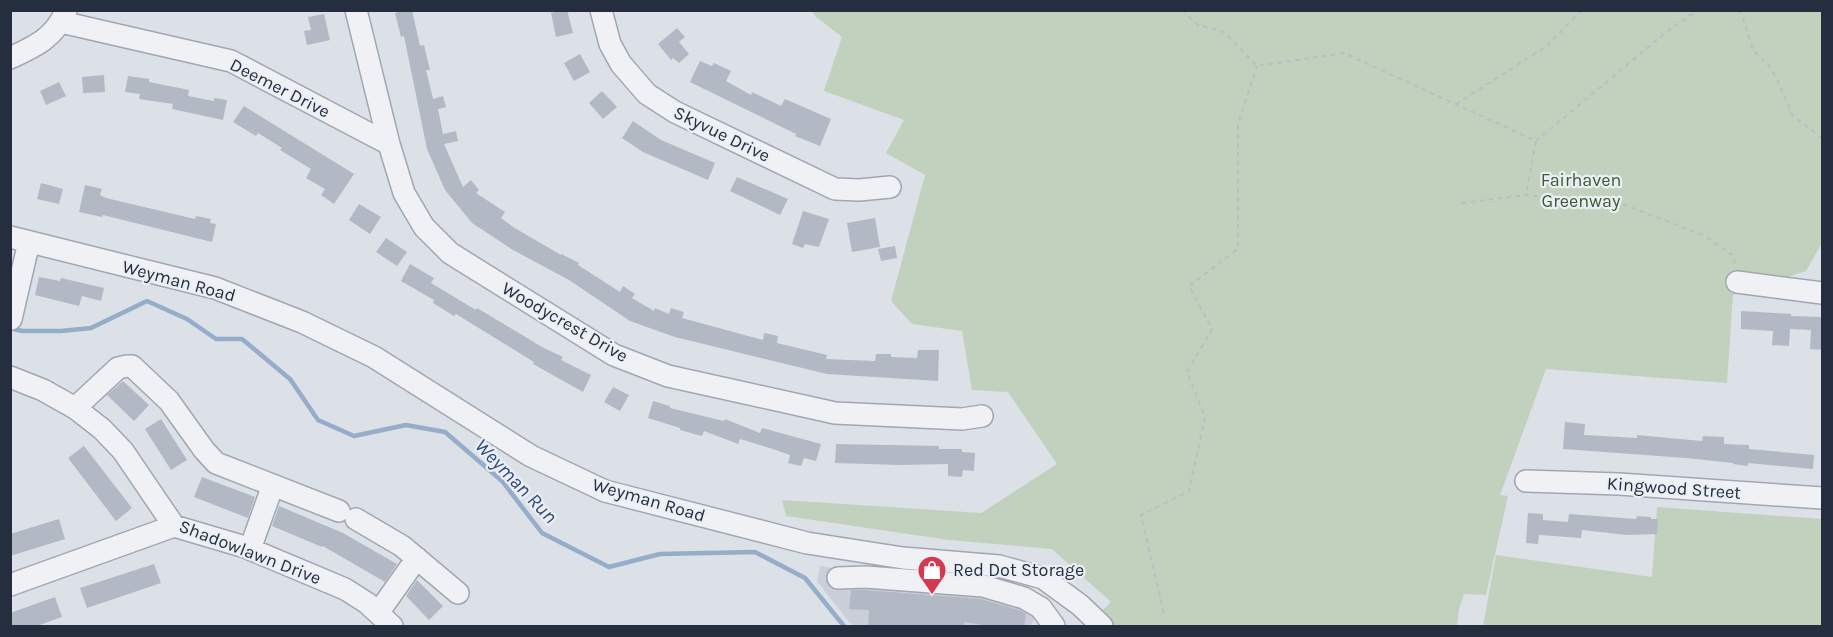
<svg xmlns="http://www.w3.org/2000/svg" width="1833" height="637" font-family="Karla,sans-serif">
<rect width="100%" height="100%" fill="#dce0e7"/>
<path fill="#cacfd9" d="M820,566L863,573L1041,608L1030,626H855L849,622L817,581Z"/>
<path fill="#c1d1bd" d="M812,11H1822V243L1806,271L1733,295L1727,383L1546,369L1500,495L1508,496L1486,595L1464,594L1459,609L1457,626H1115L1100,613L1111,602L1052,549L949,540L786,516L782,500L981,513L1057,464L1008,392L972,390L962,331L912,324L891,301L925,175L886,153L904,120L824,91L842,37L815,16Z
M1657,507L1822,519V626H1483L1496,555L1652,577Z"/>
<g fill="none" stroke-linecap="round" stroke-linejoin="round">
<path stroke="#95adc9" stroke-width="4.5" d="M10,328L22,331H61L91,328L147,301L187,319L216,339H242L290,379L318,420L354,436L406,425L445,432L502,481L542,533L609,567L660,554L755,552L805,578L844,626"/>
</g>
<path fill="#b3b9c4" d="M405,10H412L420,46L424,45L430,70H426L433,99L443,96L446,107L438,109L443,134L456,131L458,141L444,144L463,187L471,180L479,190L476,193L505,212L501,218L513,227L561,255V254L579,263L578,265L620,292L623,286L635,294L632,298L654,311L655,308L669,314L671,308L684,312L682,318L763,340L764,333L778,336L777,343L827,355L826,359L875,361L876,354H891V357L917,358L918,350H939L938,381L827,374L675,337L630,321L569,280L513,250L472,223L445,190L427,149L404,36L401,37L395,13Z
M563,10H567L573,33L556,37L551,13Z
M324,14L330,40L307,45L304,31L311,30L308,17Z
M677,28L685,37L679,42L689,54L679,63L673,58L671,60L658,44Z
M580,54L590,72L574,81L564,63Z
M700,61L712,66L714,63L731,71L726,81L751,95L752,92L781,106L785,99L831,119L820,146L795,136L796,134L690,82Z
M104,75L105,92L83,93L82,77Z
M128,76L149,79V82L189,90L188,96L214,101V98L227,100L223,120L172,109L173,104L139,99L140,94L125,92Z
M59,82L66,96L46,105L40,91Z
M602,91L617,107L603,119L589,103Z
M244,106L354,174L334,204L321,195L325,189L306,178L311,169L280,150L282,148L258,133L256,136L233,122Z
M633,121L661,140L715,163L708,180L643,152L622,138Z
M737,177L788,199L780,215L730,191Z
M41,183L63,189L59,204L37,199Z
M85,185L102,189L100,195L106,198L195,219L196,216L211,219L210,223L216,224L212,242L103,215L102,217L79,212Z
M359,204L381,217L370,234L349,220Z
M803,211L829,219L819,247L805,244L803,248L792,244Z
M875,218L880,247L852,252L847,223Z
M386,238L407,252L397,266L376,252Z
M895,246L897,258L881,261L878,249Z
M410,264L434,278L431,283L476,310L477,308L542,347L563,357L561,360L591,375L583,392L533,364L534,362L456,314L454,316L433,303L434,300L401,281Z
M39,277L60,281L61,278L104,288L101,301L82,296L79,306L35,295Z
M1741,311L1791,314V316L1821,317L1822,350L1810,349L1811,330L1790,329L1789,346L1772,345L1773,331L1741,329Z
M123,381L149,405L134,421L107,395Z
M613,387L629,395L620,411L604,402Z
M653,401L670,406V408L724,421L725,419L760,433L762,428L821,444L816,461L804,458L801,466L788,463L790,455L773,449L740,439L738,444L704,431L702,436L680,430V428L648,418Z
M161,419L187,460L171,470L145,429Z
M1565,422L1585,424L1584,435L1637,438V435L1702,441L1703,436L1724,437V444L1749,445V449L1814,455L1813,469L1748,463V466L1733,464V463L1686,458L1563,449Z
M836,444L939,446V449H962V452L975,453L974,471L963,470L962,477L948,476V464L900,465L835,463Z
M84,446L132,508L116,521L68,458Z
M202,477L255,497L248,518L194,497Z
M279,506L343,533L397,564L385,582L323,546L322,547L272,526Z
M1528,513L1543,514V520L1568,522L1569,514L1636,519L1637,516L1651,517V519H1658L1657,534L1627,535L1582,530L1581,538L1539,535L1538,544L1526,543Z
M59,519L65,539L10,556V534Z
M154,564L161,583L87,608L80,588Z
M417,580L443,606L429,620L406,596Z
M851,590H866L981,599L1019,610L1026,614L1024,627H995L964,622V627H868L869,610L849,609Z
M55,597L62,617L34,627H10V613Z"/>
<g fill="none" stroke-linecap="round" stroke-linejoin="round">
<g stroke="#a1a7b1" stroke-width="24">
<path id="minor" d="M356,10L389,144L404,193L424,227L450,253L614,355L668,376L835,413L962,419L982,416
M601,10L610,44L621,64L647,94L675,112L835,189L859,190L890,187
M61,22L231,61L389,144
M10,58C36,46 54,38 66,11
M10,237L215,288L302,322L374,357L531,456L605,491L807,543L903,558L999,566L1043,578L1080,605L1102,626
M1737,282L1822,293
M11,319L29,242
M10,377L43,390L75,408L102,429L123,451L174,526L245,547L345,589L367,603L392,626
M75,408L118,368L127,366H132L169,401L204,450L216,463L339,511
M1526,481L1619,484L1822,498
M356,519L402,546L458,593
M250,549L273,485
M838,578L866,577L983,586L1024,598L1041,608L1054,626
M10,585L174,526
M378,613L417,558"/>
</g>
<path stroke="#babec5" stroke-width="2" stroke-dasharray="4.5 4.5" stroke-linecap="butt" d="M1182,10L1198,25L1224,32L1257,66L1344,53L1536,141L1526,195
M1739,10L1742,15L1753,50L1769,66L1777,79L1792,115L1822,138
M1456,104L1547,46L1582,10
M1536,141L1670,29L1698,10
M1462,203L1526,195L1625,205L1705,236L1734,256L1735,267
M1164,613L1141,515L1189,491L1205,417L1187,372L1212,329L1189,286L1238,249V124L1257,66"/>
<use href="#minor" stroke="#eff1f5" stroke-width="21"/>
</g>
<defs>
<g id="shop-pin" transform="scale(1.5)"><path d="M0 17L-7.5 6A9.5 9.5 0 1 1 7.5 6Z" fill="#d33a4d" stroke="#ebeff5"/><path d="M-5-2.5h2.3a2.7 3.5 0 0 1 5.4 0H5L5.5 6h-11ZM-1.5-2.5h3a1.5 2.3 0 0 0-3 0Z" fill="#fff"/></g>
</defs>
<g fill-rule="evenodd">
<use href="#shop-pin" x="932" y="570"/>
</g>
<g text-anchor="middle" dominant-baseline="central" stroke-width="4.5" stroke-linejoin="round" paint-order="stroke">
<g font-size="18" fill="#252e3e" stroke="#ebeff5">
<text transform="translate(280 88) rotate(27)">Deemer Drive</text>
<text transform="translate(722 134) rotate(26)">Skyvue Drive</text>
<text transform="translate(179 281) rotate(15)">Weyman Road</text>
<text transform="translate(565 322) rotate(30)">Woodycrest Drive</text>
<text transform="translate(1674 488) rotate(4)">Kingwood Street</text>
<text transform="translate(649 500) rotate(16)">Weyman Road</text>
<text transform="translate(250 552) rotate(21)">Shadowlawn Drive</text>
</g>
<g font-size="18" fill="#395a32" stroke="#ebeff5">
<text x="1581" y="180">Fairhaven<tspan x="1581" dy="21">Greenway</tspan></text>
</g>
<g font-size="18" fill="#252e3e" stroke="#ebeff5" text-anchor="start">
<text x="953" y="570">Red Dot Storage</text>
</g>
<g font-size="20" font-style="italic" fill="#2e4b73" stroke="#ebeff5">
<text transform="translate(516 481) rotate(46)">Weyman Run</text>
</g>
</g>
<rect width="1833" height="637" fill="none" stroke="#252e3e" stroke-width="24"/>
</svg>
